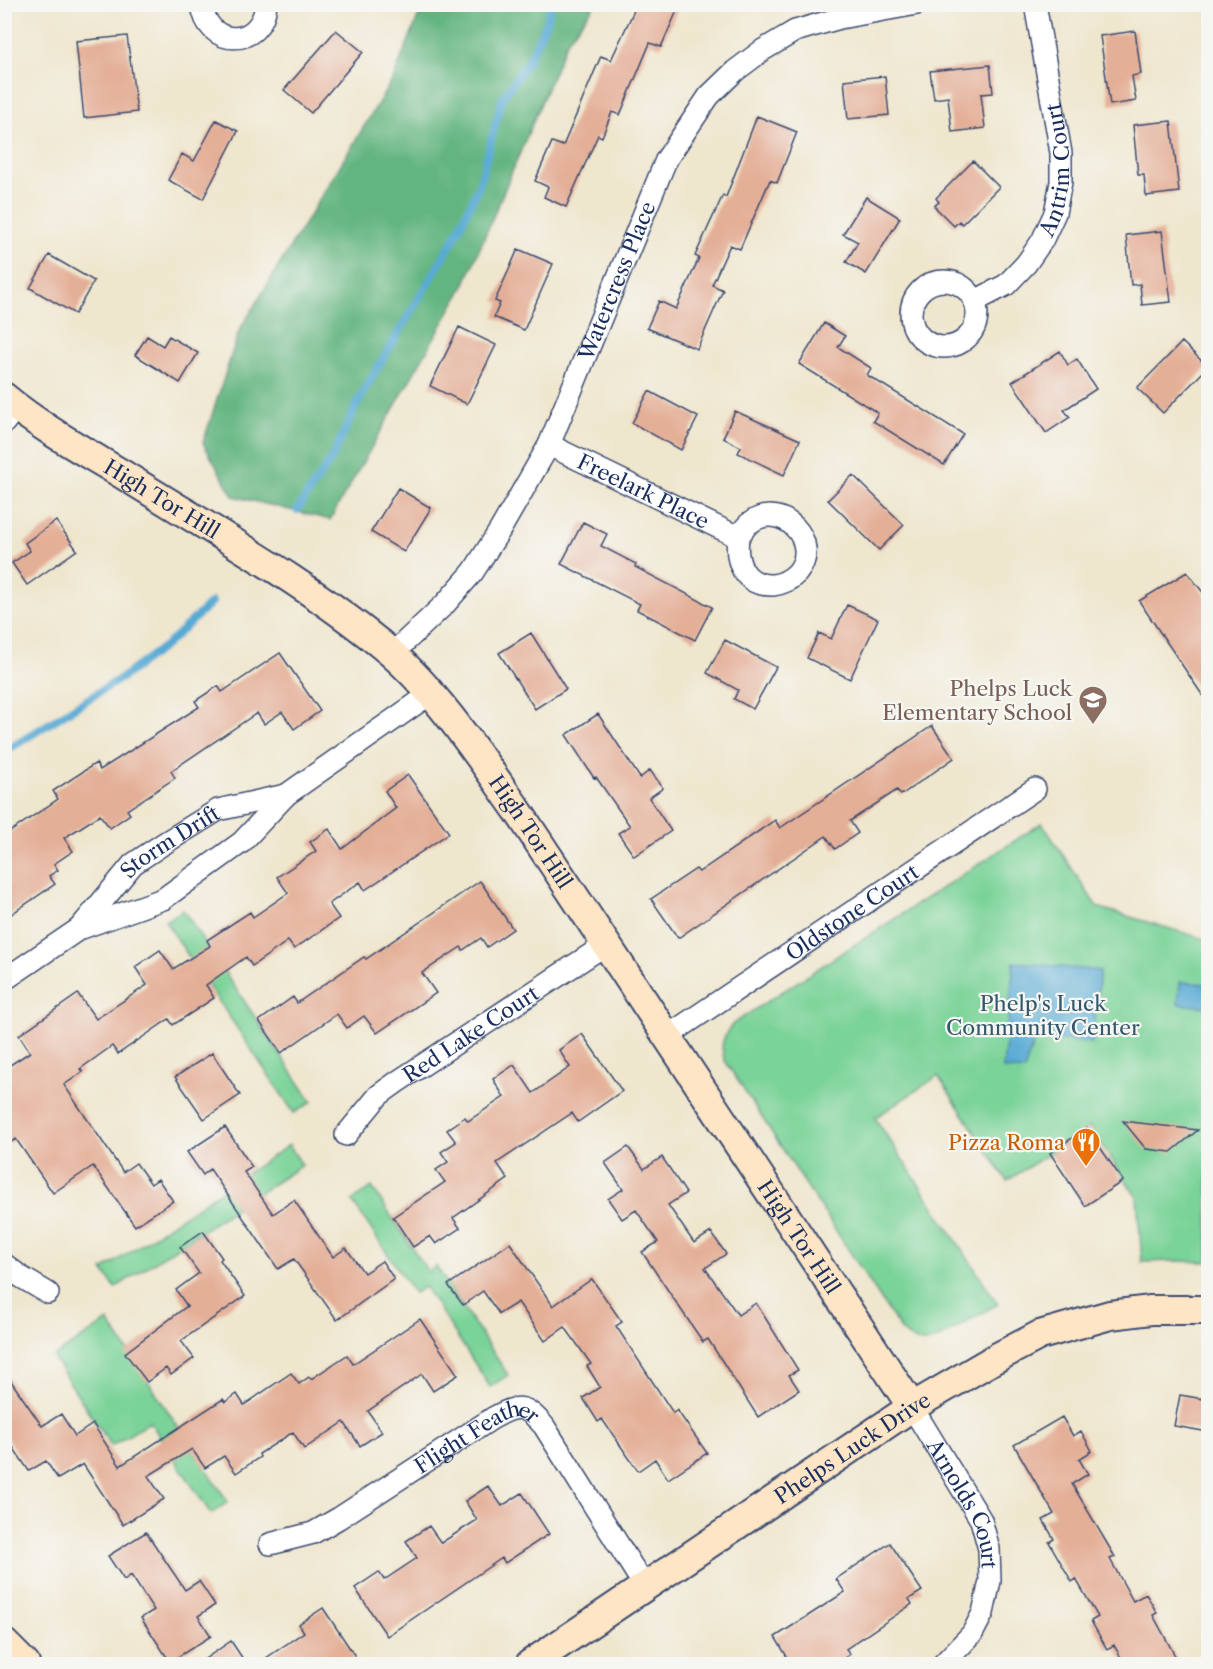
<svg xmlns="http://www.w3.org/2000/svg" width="1213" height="1669" font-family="'Libre Caslon Text',serif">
<rect width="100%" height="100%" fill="#f6f6f2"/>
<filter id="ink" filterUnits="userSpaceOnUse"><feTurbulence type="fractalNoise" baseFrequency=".0167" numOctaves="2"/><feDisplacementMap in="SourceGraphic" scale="12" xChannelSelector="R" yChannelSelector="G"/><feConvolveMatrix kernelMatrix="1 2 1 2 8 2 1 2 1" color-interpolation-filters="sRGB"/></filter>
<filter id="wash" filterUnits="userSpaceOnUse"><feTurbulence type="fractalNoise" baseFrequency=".008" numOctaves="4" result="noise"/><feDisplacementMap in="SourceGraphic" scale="24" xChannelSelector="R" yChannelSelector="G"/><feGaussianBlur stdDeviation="1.35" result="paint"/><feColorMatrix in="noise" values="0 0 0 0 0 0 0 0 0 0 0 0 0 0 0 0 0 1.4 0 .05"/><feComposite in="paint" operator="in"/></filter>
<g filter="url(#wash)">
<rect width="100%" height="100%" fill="#efe6ce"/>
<path fill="#7ad398" stroke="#4a817b" stroke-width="1.5" d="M1042,823L1097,907L1208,940V1262L1176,1261L1142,1262L1137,1197L1090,1127L1007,1181L938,1076L875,1118L998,1304C985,1311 972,1318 960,1326C939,1339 922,1353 901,1330L725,1061C719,1046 723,1035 734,1023Z
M183,910L312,1102L294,1113L165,921Z
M289,1145L302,1165L115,1288L103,1270Z
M372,1187L428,1272L436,1266L508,1375L490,1387L425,1287L414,1293L352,1201Z
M108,1321L228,1502L211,1514L150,1422L111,1446L53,1357Z"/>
<path fill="#63b580" stroke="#3f726f" stroke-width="1.5" d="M423,5H595L567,41L464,286L330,520L233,496L203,443L239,331L393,79Z"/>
<path fill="#59aad4" stroke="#3a6c99" stroke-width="1.5" d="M1014,962L1100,971L1092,1043L1035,1037L1024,1071L1003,1069Z
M1180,982L1208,984V1007L1178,1004Z"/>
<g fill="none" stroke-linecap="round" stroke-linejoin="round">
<path stroke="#59aad4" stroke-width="8" d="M297,510L332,458L362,394L453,241L479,186L502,99L528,61L547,21L551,4
M4,752L123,677L165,646L212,602"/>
</g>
<g id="blocks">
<path fill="#e4af97" d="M637,4H680L661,47L650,43L620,115L612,112L602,137L598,135L566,207L544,197L548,187L535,181L552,142L563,146L601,56L611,60Z
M336,30L363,52L311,113L284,90Z
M1135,31L1141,74L1132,76L1136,101L1110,105L1100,36Z
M127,36L137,112L84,118L76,41Z
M990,65L993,93L981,94L985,128L952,132L948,97L934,99L930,71Z
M885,76L889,115L848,119L844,80Z
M757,116L797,132L777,183L770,180L740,249L730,245L712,285L723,290L697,349L647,328L659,301L676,309L699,258L695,256L723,195L726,197Z
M216,120L238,131L203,199L168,180L182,154L194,161Z
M1171,121L1179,192L1146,196L1144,175H1138L1133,125Z
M973,161L999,187L962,224L959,221L954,226L934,206L939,202L936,198Z
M866,197L900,218L866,274L846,262L858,242L843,234Z
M1162,231L1171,302L1142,305L1140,284L1131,285L1126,235Z
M518,249L553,264L524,330L494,317L500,303L495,301Z
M49,255L94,281L75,314L30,288Z
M824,323L845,336L838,347L871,368L867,375L963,434L944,465L873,421L878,413L799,364Z
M459,327L496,345L467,404L430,386Z
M147,336L163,346L169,336L198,353L180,383L135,355Z
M1182,342L1208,367L1163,413L1137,388Z
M1060,351L1068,365L1077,359L1096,389L1064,410L1070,417L1046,433L1012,382Z
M649,391L698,417L681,450L632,423Z
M735,411L800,440L784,475L738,453L741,447L723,438Z
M853,475L904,525L879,550L828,500Z
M398,488L431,508L404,552L371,532Z
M56,521L77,550L27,585L12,563L30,551L25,543Z
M583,522L607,534L601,546L636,564L635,567L712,607L695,640L637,610L640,604L561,564Z
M1187,572L1209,600V705L1139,601Z
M847,605L878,619L850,679L807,658L819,633L831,639Z
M531,633L566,689L535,709L499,653Z
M725,640L776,667L753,709L734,699L738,690L707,673Z
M280,653L320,711L294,729L282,712L264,724L257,713L171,771L175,778L127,810L130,814L110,828L100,815L64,838L73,851L54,864L58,870L49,876L55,884L4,919V836L58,799L53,791L96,763L100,770L199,707L195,701L218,686L222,692Z
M598,714L640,778L650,770L663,788L649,798L671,831L634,856L618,833L630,826L596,777L594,778L566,735Z
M932,726L954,758L901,795L897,790L850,821L858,833L835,849L826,836L678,938L651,899L696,869L699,872L775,820L780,828Z
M408,775L449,833L365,890L360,882L329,904L339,918L294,949L288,941L252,966L246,957L206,985L214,998L173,1025L169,1019L118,1054L112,1046L80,1069L83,1072L64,1085L123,1172L136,1163L151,1184L158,1179L173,1201L135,1226L93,1166L53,1193L16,1139L4,1147V1069L30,1052L19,1035L78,994L96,1019L147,985L135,967L160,950L173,969L210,946L207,940L250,912L253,917L288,893L277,877L316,851L310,842L329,829L342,849L396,808L385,791Z
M480,881L513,929L487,947L481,938L463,950L461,947L422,973L436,993L377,1033L364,1016L347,1028L337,1014L281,1053L259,1021L293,997L297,1003L364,957L366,959Z
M582,1034L622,1091L578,1122L572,1113L497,1163L508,1179L453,1218L460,1228L436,1244L430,1236L413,1247L393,1217L445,1182L436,1170L448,1162L441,1152L456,1142L447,1130L465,1117L468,1121L504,1097L493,1079L514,1065L533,1093L570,1067L559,1050Z
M212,1053L240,1095L204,1119L175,1077Z
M1123,1121L1198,1130L1171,1152L1146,1149Z
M225,1127L252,1167L244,1172L273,1214L294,1200L333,1257L346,1248L364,1273L382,1261L394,1279L337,1320L294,1259L278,1269L210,1169L203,1175L187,1152Z
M1087,1128L1123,1181L1085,1206L1050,1153Z
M628,1147L644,1169L662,1157L686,1193L668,1205L694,1243L711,1232L726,1254L705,1268L738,1315L756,1303L798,1370L789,1375L799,1390L758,1417L708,1339L703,1342L642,1252L658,1242L636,1210L622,1219L608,1199L623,1189L605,1163Z
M203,1231L222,1258L220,1260L245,1296L181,1341L194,1358L171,1375L166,1368L147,1382L125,1353L187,1306L176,1290L199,1273L180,1247Z
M510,1243L553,1306L592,1279L622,1322L616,1326L673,1413L677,1410L707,1453L668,1479L655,1459L638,1471L602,1419L598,1422L583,1398L600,1387L587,1366L591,1364L565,1327L545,1341L518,1302L499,1314L483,1291L463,1305L448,1285Z
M420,1319L458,1375L433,1391L422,1374L368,1411L382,1432L360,1446L344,1422L304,1449L293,1432L259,1454L260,1457L236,1473L224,1456L205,1468L192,1449L148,1476L164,1499L123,1525L83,1464L58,1479L46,1461L29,1471L4,1434V1371L42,1426L61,1414L75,1436L93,1424L120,1466L223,1399L225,1402L237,1394L244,1405L291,1373L299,1384L309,1377L311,1379L347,1355L353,1364Z
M1180,1395L1209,1400V1432L1174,1426Z
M1062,1417L1073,1436L1081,1431L1092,1451L1079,1459L1088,1474L1072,1484L1115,1557L1110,1559L1133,1601L1146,1594L1157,1613L1153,1615L1180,1665H1125L1114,1645L1107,1649L1091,1621L1098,1617L1076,1579L1072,1582L1049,1542L1054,1539L1043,1520L1054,1514L1014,1445Z
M488,1486L502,1506L522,1493L549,1534L505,1563L502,1558L387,1636L355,1588L379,1572L384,1580L417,1558L406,1541L429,1526L441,1543L477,1520L465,1501Z
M146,1532L185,1590L199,1581L215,1605L198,1616L211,1636L170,1662L141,1618L154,1610L131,1575L124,1580L108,1556Z
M890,1543L922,1591L909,1599L912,1604L846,1649L850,1654L834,1665H792L775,1637L845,1592L836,1579Z
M323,1608L355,1656L343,1665H256L304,1632L299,1624Z
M231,1641L247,1665H196Z"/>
</g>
</g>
<g filter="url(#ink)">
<use href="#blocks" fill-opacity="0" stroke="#3b4a6f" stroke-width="1.5"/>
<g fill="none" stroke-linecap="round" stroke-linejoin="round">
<g stroke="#3b4a6f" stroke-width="24">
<g id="street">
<path d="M202,4C206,49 262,49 266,4"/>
<circle cx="944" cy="314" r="33"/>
<path id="s1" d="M975,301L1006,285L1026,264L1042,241L1055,213L1061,182V153L1035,4"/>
<path d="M4,423L16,407"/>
<path id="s2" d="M549,445L738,537C735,561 743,586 773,585C782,584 790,580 797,573C823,542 781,499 750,523C745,526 742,533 738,537"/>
<path id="s3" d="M392,654L445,604L473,572L500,530L549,445L666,160L709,96L735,71L763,50L795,31L840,18L917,4"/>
<path id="s4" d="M80,928L133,864L163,844L218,810L286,795"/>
<path d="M4,980L79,929L163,899L242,842L286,795L430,694"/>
<path id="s5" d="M666,1037L1035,789"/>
<path id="s6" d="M346,1135L379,1095L397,1082L605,945"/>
<path d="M4,1264L21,1277L48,1293"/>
<path id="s7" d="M912,1407L981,1520L989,1549L990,1581L983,1613L972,1634L943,1664"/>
<path id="s8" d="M270,1544L313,1533L339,1518L493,1418C518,1404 525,1404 544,1426L645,1587"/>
</g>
</g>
<g stroke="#3b4a6f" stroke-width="32">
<g id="secondary">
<path id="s9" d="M4,397C40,427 82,450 122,474C213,531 308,583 390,652C438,693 481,759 518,811L912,1407"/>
<path d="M4,1643L25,1664"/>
<path id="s10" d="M530,1664L912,1407L996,1358L1040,1335L1110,1315L1151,1310H1208"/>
</g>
</g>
<use href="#street" stroke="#fff" stroke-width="21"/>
<use href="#secondary" stroke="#fde5c5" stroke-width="28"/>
</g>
</g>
<defs>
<g id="school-pin" transform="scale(1.5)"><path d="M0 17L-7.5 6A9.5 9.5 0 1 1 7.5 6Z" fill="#8d6e63" stroke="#f6f6f2"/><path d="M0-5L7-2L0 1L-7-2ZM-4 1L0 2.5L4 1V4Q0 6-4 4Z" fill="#fff"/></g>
<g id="restaurant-pin" transform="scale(1.5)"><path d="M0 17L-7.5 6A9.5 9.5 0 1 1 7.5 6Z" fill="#e8710a" stroke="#f6f6f2"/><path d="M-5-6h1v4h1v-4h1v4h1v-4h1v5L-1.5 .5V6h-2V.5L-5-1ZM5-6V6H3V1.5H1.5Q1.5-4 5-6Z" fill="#fff"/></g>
</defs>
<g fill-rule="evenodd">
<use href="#school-pin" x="1093" y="700"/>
<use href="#restaurant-pin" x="1086" y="1142"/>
</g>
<g text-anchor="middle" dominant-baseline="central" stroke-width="4.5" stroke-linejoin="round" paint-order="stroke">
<g font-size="21" fill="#1b2f5e" stroke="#f6f6f2">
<text stroke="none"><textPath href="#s1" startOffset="166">Antrim Court</textPath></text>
<text stroke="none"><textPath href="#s3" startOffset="441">Watercress Place</textPath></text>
<text stroke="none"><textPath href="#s2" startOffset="105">Freelark Place</textPath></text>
<text stroke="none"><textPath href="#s9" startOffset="188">High Tor Hill</textPath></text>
<text stroke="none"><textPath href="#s9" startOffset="692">High Tor Hill</textPath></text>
<text stroke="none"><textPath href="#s4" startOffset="126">Storm Drift</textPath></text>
<text stroke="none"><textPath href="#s5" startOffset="224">Oldstone Court</textPath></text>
<text stroke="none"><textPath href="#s6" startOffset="162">Red Lake Court</textPath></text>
<text stroke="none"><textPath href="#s9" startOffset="1178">High Tor Hill</textPath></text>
<text stroke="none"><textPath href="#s10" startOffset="388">Phelps Luck Drive</textPath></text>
<text stroke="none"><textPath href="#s8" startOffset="237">Flight Feather</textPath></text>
<text stroke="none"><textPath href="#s7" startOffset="111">Arnolds Court</textPath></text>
</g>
<g font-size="21" fill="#785e54" stroke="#f6f6f2" text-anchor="end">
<text x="1072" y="688">Phelps Luck<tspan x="1072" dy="24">Elementary School</tspan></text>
</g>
<g font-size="21" fill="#33586c" stroke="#f6f6f2">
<text x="1043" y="1003">Phelp's Luck<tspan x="1043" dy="24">Community Center</tspan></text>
</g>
<g font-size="21" fill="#c56008" stroke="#f6f6f2" text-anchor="end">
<text x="1065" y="1142">Pizza Roma</text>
</g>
</g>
<rect width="1213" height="1669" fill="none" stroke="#f6f6f2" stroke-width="24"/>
</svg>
